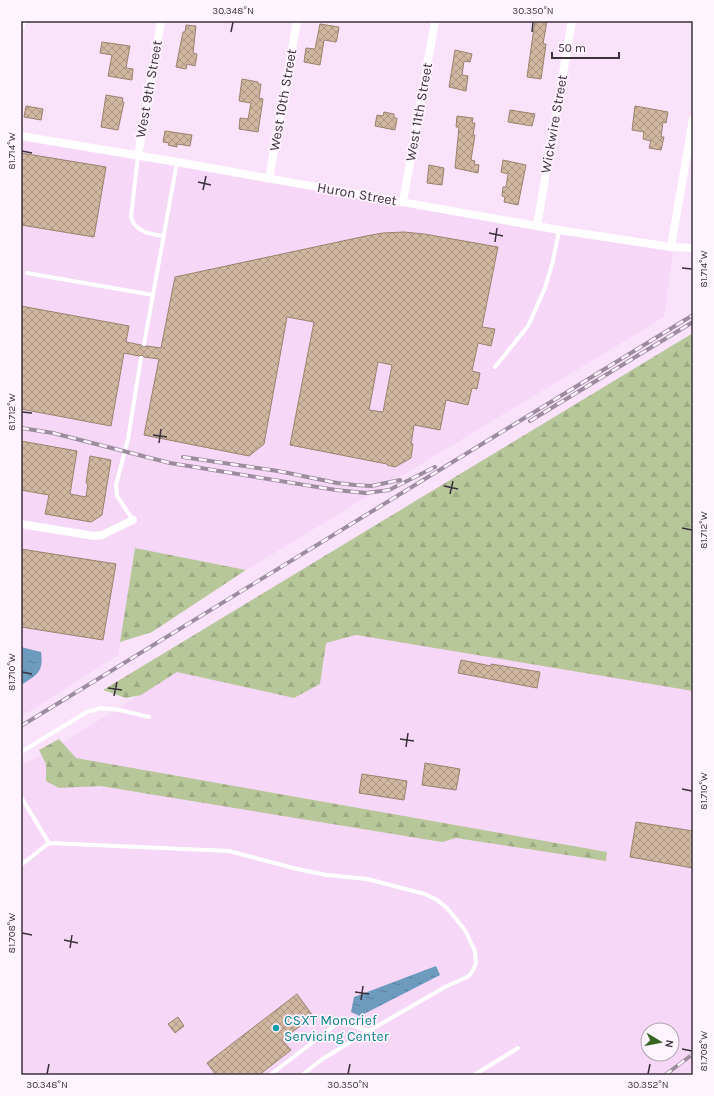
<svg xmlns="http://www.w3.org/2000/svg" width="714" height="1096" font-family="Karla,sans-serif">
<defs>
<pattern id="forest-firs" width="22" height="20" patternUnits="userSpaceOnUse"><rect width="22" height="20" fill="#b7c799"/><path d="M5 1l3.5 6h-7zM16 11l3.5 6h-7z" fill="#9eab85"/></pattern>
<pattern id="water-ripples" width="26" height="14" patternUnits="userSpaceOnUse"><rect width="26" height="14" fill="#6c9bbe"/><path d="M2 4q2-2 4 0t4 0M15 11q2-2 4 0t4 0" fill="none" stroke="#5a7f9c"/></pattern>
<pattern id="building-cross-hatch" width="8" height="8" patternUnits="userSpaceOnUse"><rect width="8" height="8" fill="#d1b6a0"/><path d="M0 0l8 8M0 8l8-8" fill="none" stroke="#ab9584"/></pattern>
</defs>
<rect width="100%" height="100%" fill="#fae2fb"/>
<path fill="#f6d7f7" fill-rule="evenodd" d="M21,140L673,252L664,317L246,570L135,549L118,655L21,717Z
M356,635L693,691V1070L686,1075H21V766L62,743L177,672L294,698L320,684L326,643ZM648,1030H672V1054H648Z"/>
<path fill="url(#forest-firs)" d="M693,333V691L356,635L326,643L320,684L294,698L177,672L141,695L126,698L103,690Z
M135,548L246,570L152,632L120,642Z
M59,739L76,758L607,852L606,861L456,838L442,842L100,786L59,788L46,781V764L39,750Z"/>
<path fill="url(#water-ripples)" d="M21,647L41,652C44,672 37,675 21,685Z
M436,966L440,975L360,1016L351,1012L354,997Z"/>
<path fill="url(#building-cross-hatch)" stroke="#9a826d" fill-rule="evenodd" d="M535,21H547L543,44H546L541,79L527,77Z
M320,24L339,27L337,39L336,42L324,40L320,65L304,62L306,48L315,49Z
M186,25L196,26L193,53L197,54L195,66L187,64L186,69L176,67L183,32H185Z
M102,42L130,46L126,68L133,69L132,80L108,76L112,55L100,53Z
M455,50L472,54L470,62L464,61L462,75L468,76L466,91L449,87Z
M242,79L258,82V84H261L259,98L263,99L258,132L239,129L240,118L248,119L251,103L239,101Z
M106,95L123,98L122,102H124L118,130L101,127Z
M26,106L43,109L41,120L24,117Z
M635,106L668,112L666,123L663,122L661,137H664L661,150L649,148L651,141L643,139L644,132L632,130Z
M510,110L535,114L532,126L508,122Z
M384,112L394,114V118H397L395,130L375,126L377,115L383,116Z
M457,116L473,118L472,123H475L473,135H475L471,160L475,161L474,164L479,165L478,173L455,168L459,127H456Z
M165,131L192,135L190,146L177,144V147L168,145L169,143L163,142Z
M21,153L106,167L94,237L21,225Z
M503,160L526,165L518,205L504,202L505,197L502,196L503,187H506L508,174L501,172Z
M429,165L444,168L442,185L427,183Z
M404,232L424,234L498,247L482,327L495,329L491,346L478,343L472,371L480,373L477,389L472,388L468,405L446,400L440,430L414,425L411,444H413L411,458L395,467L387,465V464L290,445L314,322L287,317L264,444L249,456L144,435L159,359L144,357L142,355L139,356L124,353L111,426L21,409V306L129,326L126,342L141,345L144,347L147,346L161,348L175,277L366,236L383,233ZM378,362L392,365L383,412L369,410Z
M21,441L77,451L70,494L86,497L88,483H86L90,456L111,460L102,515L91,522L45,514L49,495L21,490Z
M21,549L116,564L103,640L21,627Z
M461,660L491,666V664L540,672L537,688L458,673Z
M425,763L460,769L456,790L422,785Z
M362,774L407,781L404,800L359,793Z
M636,822L693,831V868L630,857Z
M297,994L313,1016L282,1040L291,1050L259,1075H216L207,1063Z
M178,1017L184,1026L175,1033L168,1024Z"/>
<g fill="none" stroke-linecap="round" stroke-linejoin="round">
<path stroke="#fff" stroke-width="4" d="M138,156L131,217C135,232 150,234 164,236
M27,273L153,295L177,162
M144,344L153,295
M495,367L528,326L545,288L553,261L559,230
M133,520L117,496L116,485L128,439L141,358
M21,752L87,712L101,708L120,710L149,717
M21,797L49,843
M21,865L49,843L229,851L297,869L327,875L367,879L425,894L437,900L447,908L465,930L475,951L476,963L473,970L469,976L445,987L360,1036L321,1060L302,1075
M270,1075L338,1023H345L369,1031
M474,1075L518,1048"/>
<path stroke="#fff" stroke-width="8" d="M21,26L22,21
M21,136L177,162L559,230L671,247L693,248
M138,156L161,21
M269,179L297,21
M403,202L435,21
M537,226L572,21
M671,247L693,119
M21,524L94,536L102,535L133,520"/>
<g stroke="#9d8c9e" stroke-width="4">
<path id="rail" d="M530,421L693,322
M21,428L53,433L170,463L336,490L366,493L389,490L435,467
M183,457L278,471L337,483L355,485L371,486L400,480
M21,726L693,315
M665,1075L693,1054"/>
</g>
<use href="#rail" stroke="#fef4ff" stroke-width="2.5" stroke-dasharray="8" stroke-linecap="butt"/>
</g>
<path fill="none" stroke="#3b313b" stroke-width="1.5" d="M231,32L233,22M532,32L533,22M22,151L32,153M198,182L211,185M203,190L206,176M489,233L503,236M495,242L497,228M682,268L692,269M22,412L32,413M153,435L167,437M159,443L161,429M444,486L458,489M450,494L453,481M682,528L692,530M22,672L32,674M108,688L122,690M114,696L117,682M400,739L414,741M406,747L408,733M682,789L692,791M22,933L32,935M64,940L78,943M70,948L72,935M355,992L369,994M361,1000L363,986M682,1049L692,1051M47,1074L49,1064M348,1074L350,1064M648,1074L650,1064"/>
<circle fill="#0f9aa8" stroke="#fef4ff" stroke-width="1.5" cx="276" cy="1028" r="4"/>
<g text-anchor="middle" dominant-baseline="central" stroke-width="3.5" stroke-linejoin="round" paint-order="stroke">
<g font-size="14" fill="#3b313b" stroke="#fef4ff">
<text transform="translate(149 89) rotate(-80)">West 9th Street</text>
<text transform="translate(283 100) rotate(-80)">West 10th Street</text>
<text transform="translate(419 112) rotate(-80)">West 11th Street</text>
<text transform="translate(554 124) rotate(-80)">Wickwire Street</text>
<text transform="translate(357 194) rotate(10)">Huron Street</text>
</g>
<g font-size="14" fill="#0d838f" stroke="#fef4ff" text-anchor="start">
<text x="284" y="1020">CSXT Moncrief<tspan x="284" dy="16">Servicing Center</tspan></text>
</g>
</g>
<rect width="714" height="1096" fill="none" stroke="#fef4ff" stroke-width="44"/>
<g transform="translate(660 1042) rotate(100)"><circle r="19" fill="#fef4ff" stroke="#b0a6b1"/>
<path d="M0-3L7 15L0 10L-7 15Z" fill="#396421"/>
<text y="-6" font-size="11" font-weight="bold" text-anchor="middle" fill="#3b313b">N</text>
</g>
<path d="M552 52v6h67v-6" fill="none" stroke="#3b313b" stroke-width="2"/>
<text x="558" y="52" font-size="12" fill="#3b313b" stroke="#fef4ff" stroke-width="3" paint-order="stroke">50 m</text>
<rect x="22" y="22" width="670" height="1052" fill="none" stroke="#3b313b" stroke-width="1.5"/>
<g font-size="10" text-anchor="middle" fill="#3b313b">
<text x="233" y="14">30.348°N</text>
<text x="533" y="14">30.350°N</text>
<text transform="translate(11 151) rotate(-90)" y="4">81.714°W</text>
<text transform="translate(703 269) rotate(-90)" y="4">81.714°W</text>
<text transform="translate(11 412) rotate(-90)" y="4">81.712°W</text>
<text transform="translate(703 530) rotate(-90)" y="4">81.712°W</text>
<text transform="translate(11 672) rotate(-90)" y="4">81.710°W</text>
<text transform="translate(703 791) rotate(-90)" y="4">81.710°W</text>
<text transform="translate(11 933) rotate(-90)" y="4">81.708°W</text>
<text transform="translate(703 1051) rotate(-90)" y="4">81.708°W</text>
<text x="47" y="1088">30.348°N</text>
<text x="348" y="1088">30.350°N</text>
<text x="648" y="1088">30.352°N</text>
</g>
</svg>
